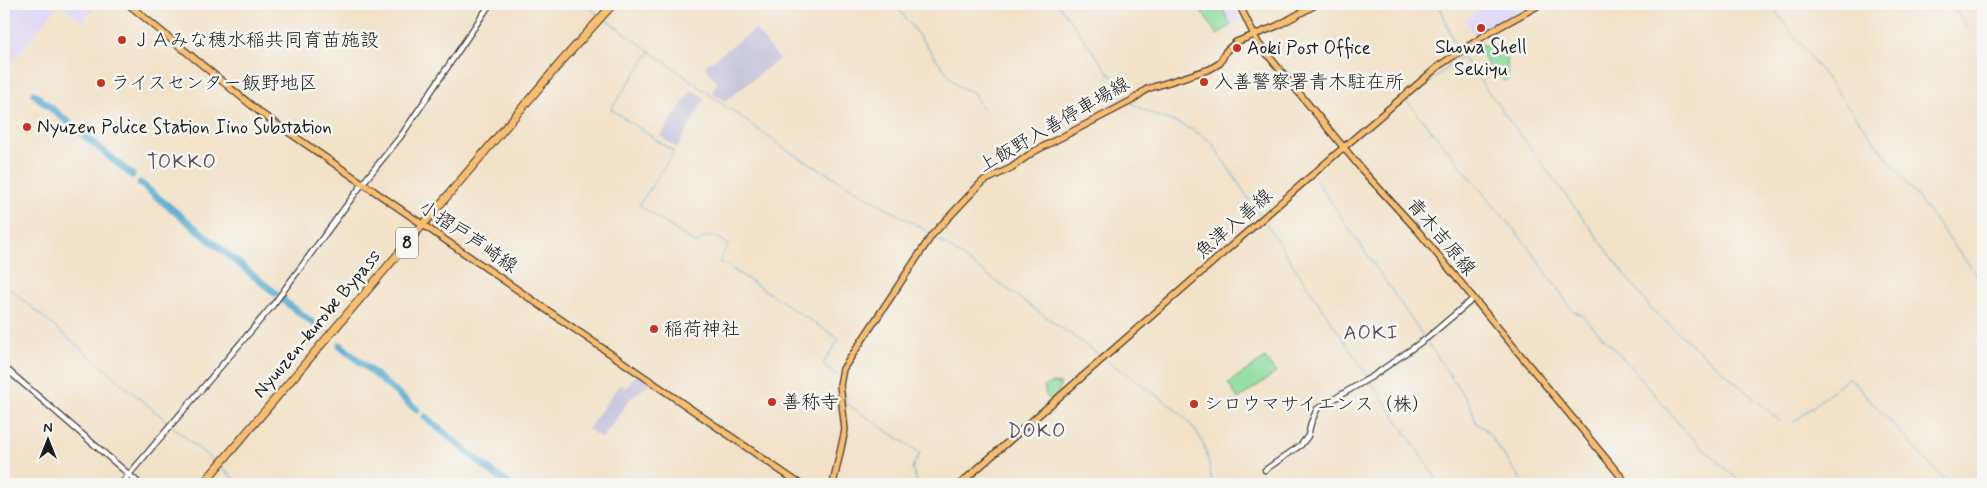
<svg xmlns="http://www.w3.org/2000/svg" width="1987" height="488" font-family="Mynerve,'Klee One',sans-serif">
<rect width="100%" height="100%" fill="#f6f6f2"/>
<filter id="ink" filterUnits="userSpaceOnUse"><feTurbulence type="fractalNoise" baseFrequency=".02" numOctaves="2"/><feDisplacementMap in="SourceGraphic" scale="10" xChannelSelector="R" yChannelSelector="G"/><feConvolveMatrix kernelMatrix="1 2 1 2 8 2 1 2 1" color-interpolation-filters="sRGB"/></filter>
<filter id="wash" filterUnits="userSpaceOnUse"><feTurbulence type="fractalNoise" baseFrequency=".0096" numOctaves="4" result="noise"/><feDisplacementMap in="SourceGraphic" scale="20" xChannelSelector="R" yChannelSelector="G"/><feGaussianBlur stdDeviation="1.12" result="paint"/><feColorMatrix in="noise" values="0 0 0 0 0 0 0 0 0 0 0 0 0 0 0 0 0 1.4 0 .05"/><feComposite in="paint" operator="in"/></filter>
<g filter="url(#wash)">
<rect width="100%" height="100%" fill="#f2e2c8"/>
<path fill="#ded5f5" d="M4,4H97L83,22L59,4L5,71L4,70Z
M1197,4H1233L1240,20L1217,35Z
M1487,4H1534L1476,36L1465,20Z"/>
<path fill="#c3c1db" d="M755,29L779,59L725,101L712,93L717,83L705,66Z
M692,90L705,98L677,148L660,136Z
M636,374L650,383L630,399L602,439L588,429L620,384L626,388Z"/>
<path fill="#8cdd9e" stroke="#547c5d" d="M1197,4H1210L1211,6L1219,9L1222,8L1231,25L1217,35Z
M1481,43L1482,45L1504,52L1507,61L1508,79L1504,81C1492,71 1482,61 1479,44Z
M1265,358L1276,373L1238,399L1228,383Z
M1052,383L1061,384L1057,395L1050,400L1046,396L1044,386Z"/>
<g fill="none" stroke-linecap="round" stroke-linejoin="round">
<path stroke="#53aad0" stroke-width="1" d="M584,4L599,15
M895,4L956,85L974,93L983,112
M1058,4L1129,100
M1439,4L1457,51
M1770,4L1983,283
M1952,4L1968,29
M604,18L785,149L930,233
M650,52L611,109L674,152L639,205L695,243H698C708,231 717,237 728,244L720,261L839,339L823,364L838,376
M1460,54L1651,309L1780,421
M1461,57L1406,100L1530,249L1573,311L1582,315L1637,373L1684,430L1742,484
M1131,103C1157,120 1189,122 1212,143L1260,216
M1316,180L1467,400L1472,409L1476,423L1486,430L1524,484
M1264,221L1440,484
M933,236L1102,357
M4,284L170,424
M1106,360C1135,381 1188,410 1203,443C1208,455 1210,470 1212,484
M843,381L847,404L920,453L912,468L918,484
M1793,423L1849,377L1941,476L1952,484
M173,427L217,464
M220,467L241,484"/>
<path stroke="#53aad0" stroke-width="7" d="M34,94L132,175
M140,183L275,293
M283,300L322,330
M340,345L417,410
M425,417L493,473L509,484"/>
</g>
</g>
<g filter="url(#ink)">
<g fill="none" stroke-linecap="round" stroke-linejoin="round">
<g stroke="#3c3a36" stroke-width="7">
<path id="minor" d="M4,367L140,484
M1265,470L1301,445L1308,436L1311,423L1317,409L1373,376L1427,338L1473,299
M121,484L273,305L363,183L401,136L490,4"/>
</g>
<g stroke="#3c3a36" stroke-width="8">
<path id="major" d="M128,4L262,114L800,484
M1239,4L1258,43L1363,171L1418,231L1627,484
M833,484L845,430L840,385L843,369L932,235L982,182L1011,168L1033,152L1131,101L1147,89L1210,69L1220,63L1226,51L1236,42L1277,26L1317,4
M960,484L1344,147L1440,65L1490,32L1541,4"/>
</g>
<g stroke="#3c3a36" stroke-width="9">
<path id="highway" d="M203,484L561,62L613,4"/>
</g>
<use href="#minor" stroke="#fff" stroke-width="4.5"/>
<use href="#major" stroke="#fbbd6e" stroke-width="5.5"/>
<use href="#highway" stroke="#fbbd6e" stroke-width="7"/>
</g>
</g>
<g fill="#c8321e" stroke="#f6f6f2" stroke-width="2">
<circle cx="1481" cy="28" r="5"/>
<circle cx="122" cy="40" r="5"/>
<circle cx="1237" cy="48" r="5"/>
<circle cx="1204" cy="82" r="5"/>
<circle cx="101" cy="83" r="5"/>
<circle cx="27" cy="127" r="5"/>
<circle cx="654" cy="329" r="5"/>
<circle cx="772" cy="402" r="5"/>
<circle cx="1194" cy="404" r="5"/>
</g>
<g text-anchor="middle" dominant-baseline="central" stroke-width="5" stroke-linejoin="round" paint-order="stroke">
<rect fill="#f6f6f2" stroke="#5d5d5c" stroke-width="1" x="396" y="227.5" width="22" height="31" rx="4"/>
<g font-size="18" font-weight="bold" fill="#1c1c1c">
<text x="407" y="243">8</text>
</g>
<g font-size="19" fill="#1c1c1c" stroke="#f6f6f2" text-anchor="start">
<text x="132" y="40">ＪＡみな穂水稲共同育苗施設</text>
<text x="1481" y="47" text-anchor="middle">Showa Shell<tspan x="1481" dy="22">Sekiyu</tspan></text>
<text x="1247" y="48">Aoki Post Office</text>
<text x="1214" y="82">入善警察署青木駐在所</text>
<text x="111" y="83">ライスセンター飯野地区</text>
<text x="37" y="127">Nyuzen Police Station Iino Substation</text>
<text x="664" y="329">稲荷神社</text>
<text x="782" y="402">善称寺</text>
<text x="1204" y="404">シロウマサイエンス（株）</text>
</g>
<g font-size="19" fill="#1c1c1c" stroke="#f6f6f2">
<text transform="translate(1054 125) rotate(-30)">上飯野入善停車場線</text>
<text transform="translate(1234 224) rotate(-41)">魚津入善線</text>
<text transform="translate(468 237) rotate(34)">小摺戸芦崎線</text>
<text transform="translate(1441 237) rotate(50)">青木吉原線</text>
<text transform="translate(317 324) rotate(-50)">Nyuuzen-kurobe Bypass</text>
</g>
<g font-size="20" letter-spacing="1" fill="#614c62" stroke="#f6f6f2">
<text x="182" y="162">TOKKO</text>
<text x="1371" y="333">AOKI</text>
<text x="1037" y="431">DOKO</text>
</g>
</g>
<rect width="1987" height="488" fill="none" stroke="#f6f6f2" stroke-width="20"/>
<g transform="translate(48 440)" stroke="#f6f6f2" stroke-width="4" paint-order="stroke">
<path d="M0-4L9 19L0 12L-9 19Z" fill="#1c1c1c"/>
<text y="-8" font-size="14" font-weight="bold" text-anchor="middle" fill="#1c1c1c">N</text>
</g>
</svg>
